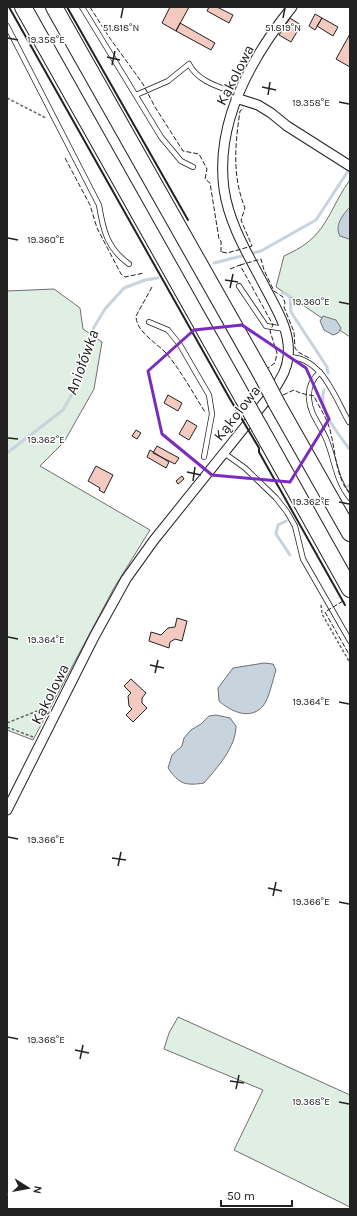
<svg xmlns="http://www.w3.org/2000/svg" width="357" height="1216" font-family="Karla,sans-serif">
<rect width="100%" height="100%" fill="#fff"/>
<path fill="#e0efe3" stroke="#6f6f6f" d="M350,180V337L276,287L284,256C292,252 301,248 308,242C328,227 335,199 350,180Z
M54,289L80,308L83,329L102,342L94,389L64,442L40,466L150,530L114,588L33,740L7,730V291Z
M178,1017L350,1095V1207L234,1150L263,1090L164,1049L169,1033Z"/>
<path fill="#c7d3dd" stroke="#6f6f6f" d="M350,207V239H349L340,236C334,226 343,214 350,207Z
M323,316L336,320L341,328L338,333L333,335L324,330L320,321Z
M264,663L273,664L276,670C273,679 269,699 263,706C250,721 230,711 219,701L218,688L233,668Z
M216,715L230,718L236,726C236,747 217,768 204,783C185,786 179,784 168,768L172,755L182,746L184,738L191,730L201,724L209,716Z"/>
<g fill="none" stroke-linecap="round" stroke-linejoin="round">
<path stroke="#c7d3dd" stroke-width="3" d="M214,263L261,251L316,220L350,168
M282,293H285L290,297L291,312L327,367L328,373
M324,390C317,411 339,434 350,450
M7,453L63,410L77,385L94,327L105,309L124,288L145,280L158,278
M348,486L350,485
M286,521L278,525L276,534L290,555"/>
</g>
<path fill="#f3c9c0" stroke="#222" d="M170,7H189L176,31L162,23Z
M209,7H217L233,15L229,23L207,11Z
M315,14L322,18L315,30L309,26Z
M290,18L301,25L291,42L279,35Z
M322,18L338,27L333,36L317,26Z
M180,23L215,43L211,50L176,31Z
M350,34V67L336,59Z
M168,395L182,403L178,411L164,403Z
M187,420L197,426L189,440L179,434Z
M136,430L141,433L137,439L132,436Z
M157,446L179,458L175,464L153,453Z
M150,450L169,462L166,468L147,457Z
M96,466L113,475L104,493L99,490L100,488L88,481Z
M182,476L184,479L178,484L176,481Z
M177,618L187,621L182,641L175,639L170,642L169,648L149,641L151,632L161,635L168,628L175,627Z
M131,679L146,693L142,698V703L147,708L133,722L126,715L132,709L129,706L128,696L131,693L124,686Z"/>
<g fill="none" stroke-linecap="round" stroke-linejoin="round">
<g stroke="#222" stroke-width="6">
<path id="service" d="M82,7L161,137L181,161L193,167
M7,26L99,205C103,230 107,248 129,264
M136,95L168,81L189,64C198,82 220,87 238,94
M239,286L266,326L285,329
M149,322L168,330L180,345L209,395L212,414L204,457
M288,357C322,357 334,396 349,422
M320,372C312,379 308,389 309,399C310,415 322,427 327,441C335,461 336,481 350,498
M224,453L245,468L276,498L287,512L295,526L303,559L350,641"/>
</g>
<g stroke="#222" stroke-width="11">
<path id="minor" d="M236,98L258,105L271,113L287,126L350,166
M7,810L94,637L126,579L154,540L272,393C279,381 287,371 288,357C291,332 277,310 266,289C250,258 229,225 224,189C215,122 251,58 292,7"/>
</g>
<g stroke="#222" stroke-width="18">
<path id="motorway" d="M23,7L243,398
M54,7L263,377
M277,404L350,533
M260,428L350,589"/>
</g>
<path stroke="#646464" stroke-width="1.5" stroke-dasharray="3 2" stroke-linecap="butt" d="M7,98L46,118
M321,605L322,614L350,663
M7,723L47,707
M7,727L33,737"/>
<use href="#service" stroke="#fff" stroke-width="4.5"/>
<use href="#minor" stroke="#fff" stroke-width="9"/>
<use href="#motorway" stroke="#fff" stroke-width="16"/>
<g stroke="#222" stroke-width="18" stroke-linecap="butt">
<path id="motorway-bridge" d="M263,377L277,404
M243,398L260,428"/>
</g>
<use href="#motorway-bridge" stroke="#fff" stroke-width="16"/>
<path stroke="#222" stroke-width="1" stroke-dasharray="5 2" stroke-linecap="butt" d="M90,7L109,37L143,84L155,107L183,151L199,154L207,169L205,179L210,183L219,239L221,241V254
M65,158L90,205L97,228L121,274L125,277L144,273
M222,252L227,253L252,246L241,220L245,208C232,176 235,145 240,111L244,108
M240,265L261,259L264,270L274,291L283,297L285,303L284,307L294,332L295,348L298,352L311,359
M230,269L240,265L273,325L270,331L277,353L275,363L268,368
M152,287L136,316C136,332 157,343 167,354C181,371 193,393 205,412
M283,395L294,390L300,393L314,396C319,407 327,418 330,430C336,452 335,476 350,494
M343,601L325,612L350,656"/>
<path stroke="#222" stroke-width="2" d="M9,7L230,399L259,448V452L345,605
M67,7L188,220"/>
</g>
<path fill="none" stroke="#7b2cbf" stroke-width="3" stroke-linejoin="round" d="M242,325L306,368L329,419L290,482L212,475L162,434L148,371L194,330Z"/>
<path fill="none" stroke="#222" stroke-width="1.5" d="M121,18L123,8M283,18L285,8M8,38L18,40M107,57L120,60M112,65L115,51M262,87L276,90M268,95L270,82M339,102L349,104M8,238L18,240M225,280L238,282M230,288L233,274M339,302L349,304M8,438L18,439M187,472L201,475M193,481L195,467M339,502L349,504M8,637L18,639M150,665L164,668M155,673L158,660M339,702L349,704M8,837L18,839M112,858L126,860M118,866L121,852M268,888L282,891M273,896L276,882M339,902L349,904M8,1037L18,1039M75,1050L89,1053M80,1059L83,1045M230,1081L244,1083M236,1089L239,1075M339,1102L349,1104"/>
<g text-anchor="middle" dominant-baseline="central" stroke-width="3" stroke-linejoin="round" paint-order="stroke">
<g font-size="15" fill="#222" stroke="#fff">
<text transform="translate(235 75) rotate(-63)">Kąkolowa</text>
<text transform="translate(237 413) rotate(-52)">Kąkolowa</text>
<text transform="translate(50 694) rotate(-63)">Kąkolowa</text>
</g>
<g font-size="16" font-style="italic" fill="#222" stroke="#fff">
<text transform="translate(82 362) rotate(-70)">Aniołówka</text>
</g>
</g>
<g font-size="10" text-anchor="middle" fill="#222" stroke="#fff" stroke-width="3" stroke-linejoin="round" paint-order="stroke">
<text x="121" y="31">51.818°N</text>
<text x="283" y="31">51.819°N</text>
<text x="46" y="43">19.358°E</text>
<text x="311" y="106">19.358°E</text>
<text x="46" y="243">19.360°E</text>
<text x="311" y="305">19.360°E</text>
<text x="46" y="443">19.362°E</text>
<text x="311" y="505">19.362°E</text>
<text x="46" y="643">19.364°E</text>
<text x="311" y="705">19.364°E</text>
<text x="46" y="843">19.366°E</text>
<text x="311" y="905">19.366°E</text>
<text x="46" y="1043">19.368°E</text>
<text x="311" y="1105">19.368°E</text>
</g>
<rect width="357" height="1216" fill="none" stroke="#222222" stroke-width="16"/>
<g transform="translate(28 1188) rotate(101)" stroke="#ffffff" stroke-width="3" paint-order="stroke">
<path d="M0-3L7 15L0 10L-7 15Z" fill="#222222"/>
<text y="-6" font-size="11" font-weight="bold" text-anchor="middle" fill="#222222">N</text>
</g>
<path d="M221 1200v6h71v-6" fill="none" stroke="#222222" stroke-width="2"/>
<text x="227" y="1200" font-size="12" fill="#222222" stroke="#ffffff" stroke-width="3" paint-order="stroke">50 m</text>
</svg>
